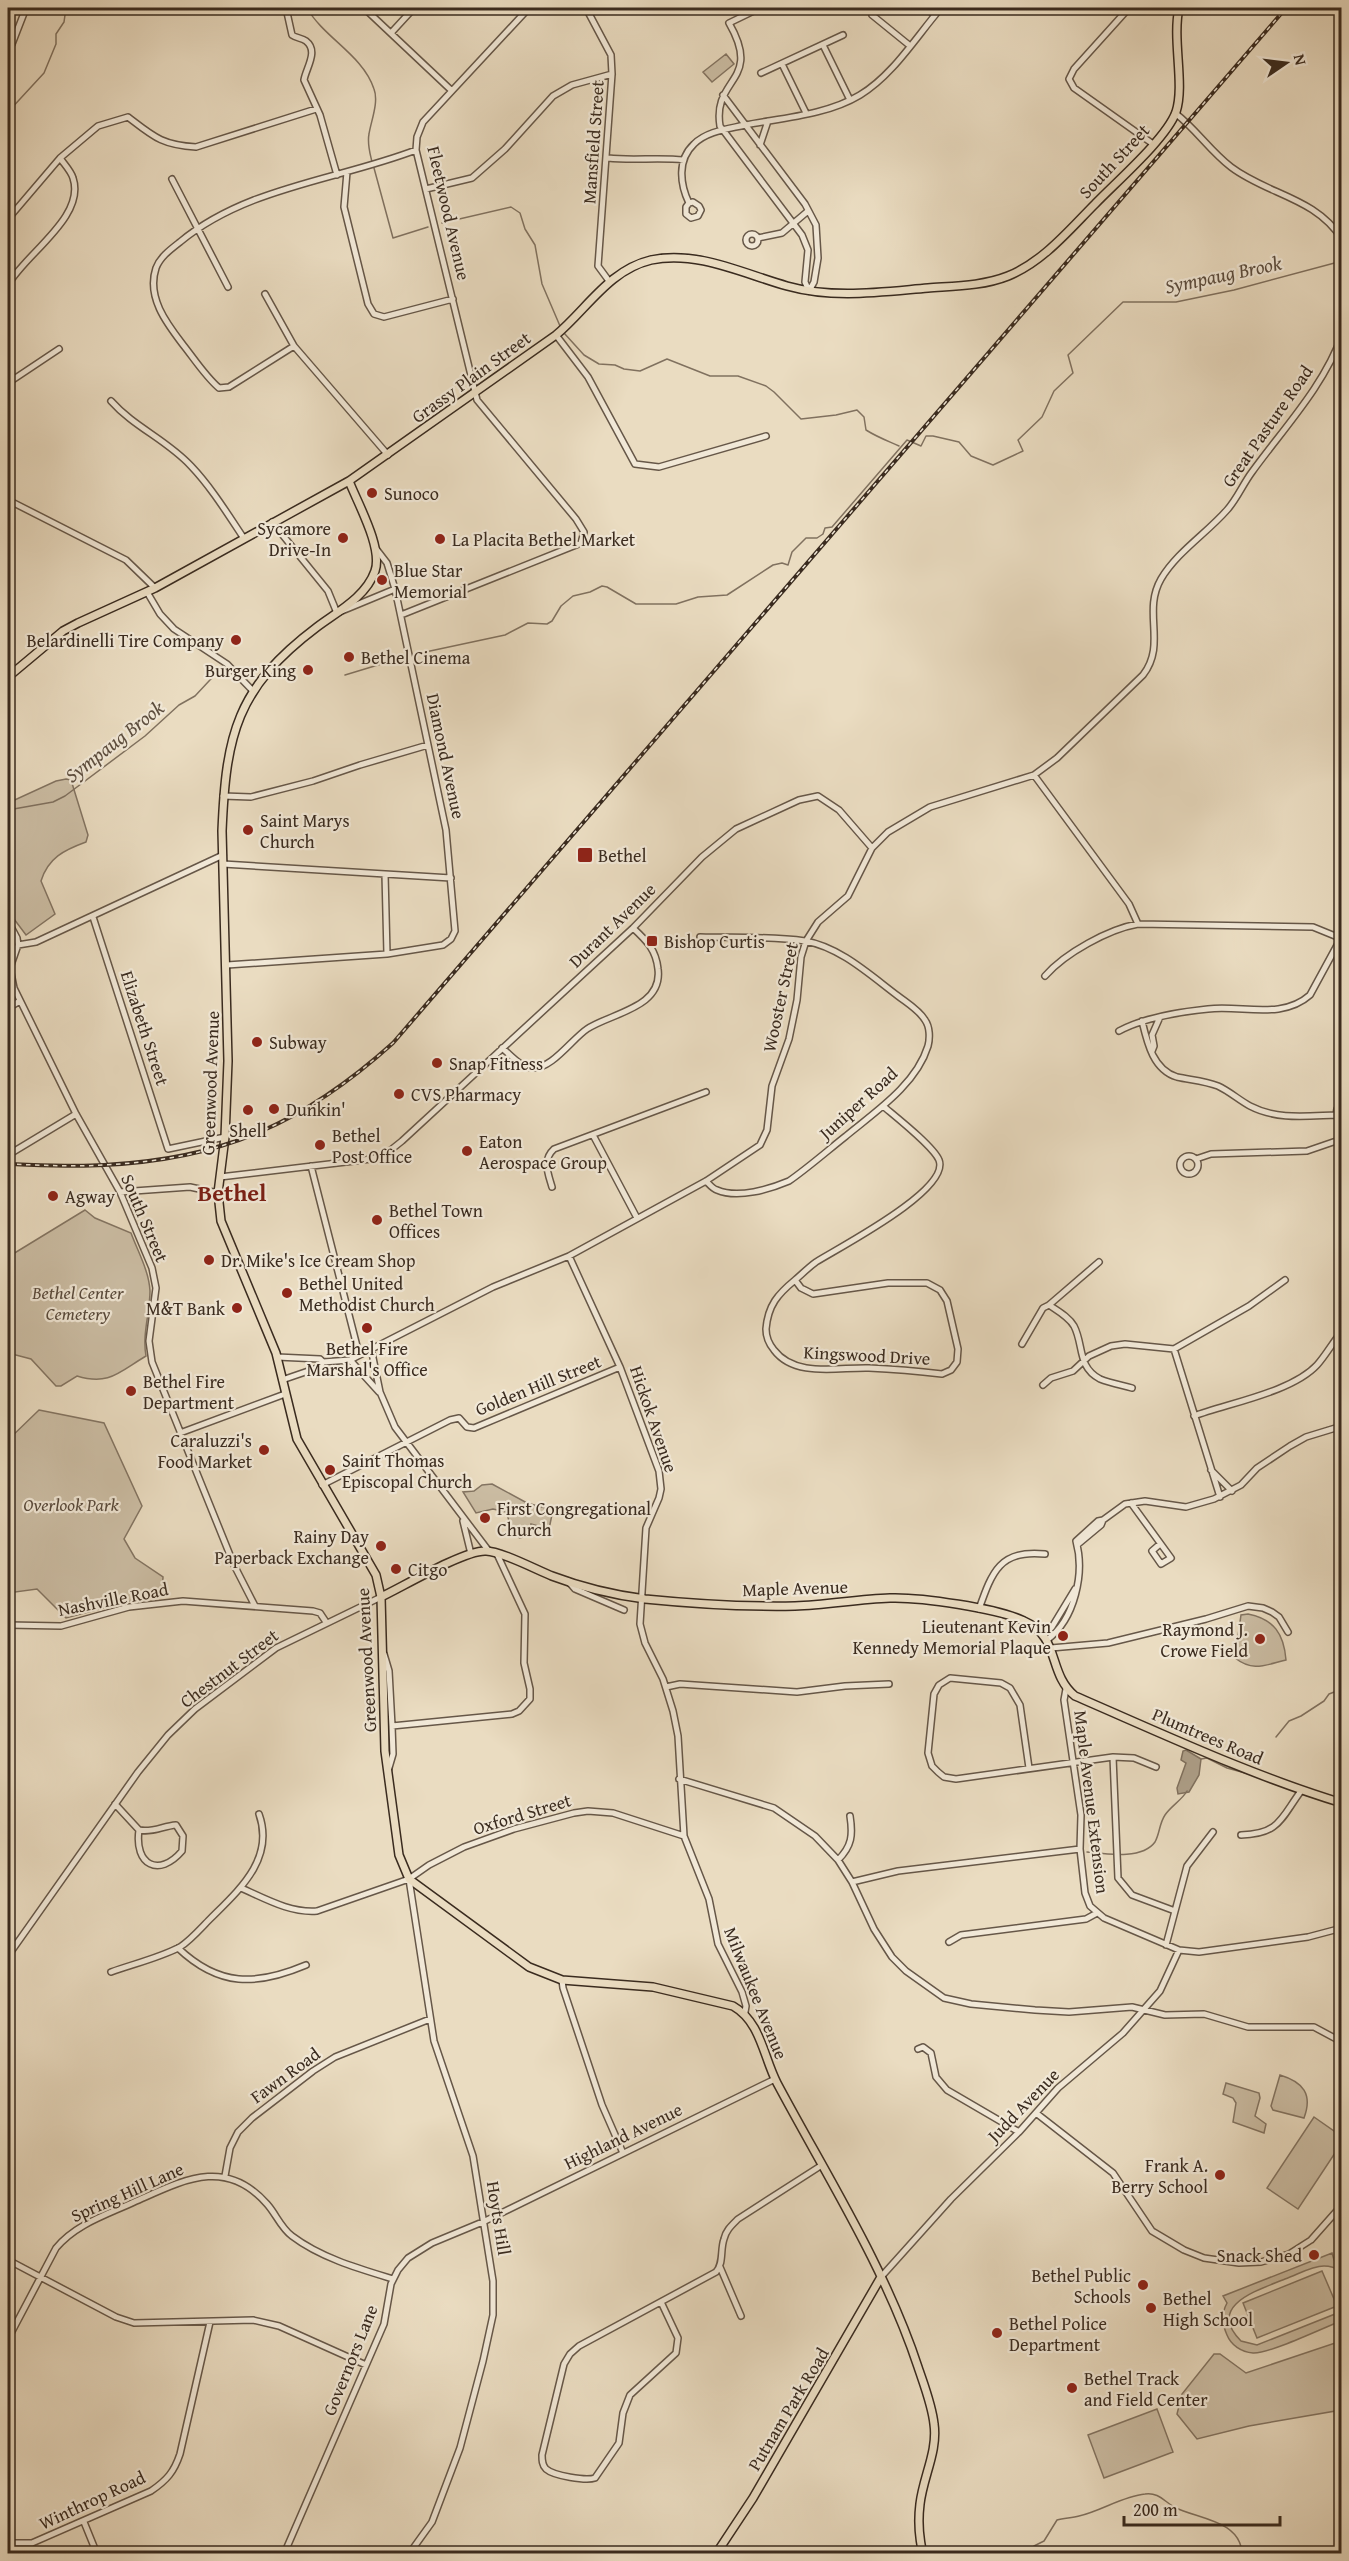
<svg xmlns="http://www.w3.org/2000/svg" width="1349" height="2561" font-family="'Gentium Book Plus',serif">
<rect width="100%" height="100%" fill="#eadcc1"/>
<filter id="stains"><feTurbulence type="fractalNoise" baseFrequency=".00333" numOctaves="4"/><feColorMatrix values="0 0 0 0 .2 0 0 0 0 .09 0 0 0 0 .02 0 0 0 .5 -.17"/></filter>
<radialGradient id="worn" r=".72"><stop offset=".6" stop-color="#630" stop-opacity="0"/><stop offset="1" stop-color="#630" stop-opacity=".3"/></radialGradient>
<path fill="#ccbea5" stroke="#837462" stroke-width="1.5" d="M726,54L734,64L712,82L703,72Z
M66,779L71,780L88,835L86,842C64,850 48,858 41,881L55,914L26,935L8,911V803L56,781Z
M85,1210L95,1218L131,1233C138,1252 149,1271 150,1291C150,1313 142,1334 146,1356C119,1372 109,1386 77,1376L61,1386H56L31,1359L8,1353V1274L11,1271L8,1264V1257Z
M39,1410L104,1423L142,1506L124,1539L135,1558L163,1577L162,1596L152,1595L66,1618L37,1589L8,1593V1440Z
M492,1484L527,1503L553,1510L549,1529L531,1524L530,1535L520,1538L511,1534L512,1529L506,1512L493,1509L476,1513L463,1492L474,1491L482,1485Z
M1248,1614C1274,1619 1284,1634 1286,1660C1265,1665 1253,1672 1235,1658L1241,1615Z
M1280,2075C1303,2082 1313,2094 1304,2118L1273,2110L1271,2106Z
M1226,2083L1259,2093L1260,2098L1255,2116L1266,2124L1264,2133L1233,2122L1236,2103L1233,2098L1223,2094Z
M1314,2117L1341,2136V2144L1298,2209L1267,2188Z
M1332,2253L1334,2260L1341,2263V2271C1336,2268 1331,2266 1324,2266C1311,2266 1297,2275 1285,2279C1259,2290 1205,2305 1241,2341L1257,2345L1335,2314L1341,2310V2321C1323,2328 1269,2354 1253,2353C1241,2352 1231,2345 1227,2335C1222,2324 1221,2314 1227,2303L1223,2296Z
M1322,2271L1337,2306L1257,2338L1243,2303Z
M1341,2341V2410L1249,2426L1197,2439L1177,2414L1182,2394L1214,2354H1220L1246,2373Z
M1157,2409L1173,2452L1104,2478L1088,2435Z"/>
<path fill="#aea08a" stroke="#80715f" stroke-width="1.5" d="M1186,1750L1201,1759L1199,1775L1189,1792L1178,1794L1177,1788L1186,1763L1181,1760L1183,1751Z"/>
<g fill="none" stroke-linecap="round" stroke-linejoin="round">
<path stroke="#80715f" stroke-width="1.5" d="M307,8C324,38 363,55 374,89C379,102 371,121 369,134C367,144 370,153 372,162
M8,112L44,73L56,44V34L64,22L66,8
M374,168L393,238L428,227
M442,223L511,207L520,213L525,229L535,245L542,284L560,326
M564,333L584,355L599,364L615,365L624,369L640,371L667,359L710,376H738L766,386L774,392L801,419L836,415L857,410L864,417L866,430C877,437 888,441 899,446
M416,654L505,635L528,623L547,624L552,621L561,606L573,596L590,592L602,586L607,587L636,604H676L698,597L727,595L773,565L782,563L788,565L792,552L806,538H817L823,534L825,528L832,527L907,440L921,446L926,436H933L959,442L971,456L993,465L1023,451L1018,440L1042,417L1054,391L1073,373L1068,355L1123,302H1176L1234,290L1342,261
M345,675L401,658
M8,810L53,802L65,796L145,736L179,705L195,696L223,666
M1276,1737L1289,1721L1301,1716L1324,1701L1329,1694L1342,1689
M1201,1759L1207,1758L1227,1768L1249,1774
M1087,1852C1106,1854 1142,1860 1155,1842C1160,1833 1159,1824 1165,1815C1171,1806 1182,1800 1187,1791
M1028,2554L1034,2546L1044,2541L1057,2520C1064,2518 1072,2518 1079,2516C1101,2511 1123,2496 1145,2494C1158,2492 1164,2501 1174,2507C1197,2519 1241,2520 1242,2554"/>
<g stroke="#665748" stroke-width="8">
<path id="minor" d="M286,8L292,35C296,38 302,38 306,41C319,51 306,68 304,80L320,115L337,175
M364,8L451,90
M586,8L611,55L612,74L598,266L609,281
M760,8L729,23C763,82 712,77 720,126L802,235L808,250L805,282L809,291
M878,8L872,15L909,45
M926,8L935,15
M1129,8L1074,69L1069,79L1074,88L1153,144
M391,33L414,8
M823,45L850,100
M8,49L12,44L26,8
M782,64L806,113
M761,73L843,35
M723,95L805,204L816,225L818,258L814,282L809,291
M1175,113C1196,129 1210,151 1231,167C1268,195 1315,197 1342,239
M760,145L768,121
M608,158C633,161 658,157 684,160
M347,172L344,207L368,304L374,314L384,317L453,299
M172,179L228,287
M426,189L472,178L505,149L553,96L572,85L612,74
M689,203L693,202L699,206L701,210L698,216L691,218L686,214V207L689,203C680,184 677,160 694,144C707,131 728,129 745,125C782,118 827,115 860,95C893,75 916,37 941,8
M8,219L60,158L98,126L128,117C154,137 162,145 196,147L316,109
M746 240a6 6 0 1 1 12 0a6 6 0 1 1-12 0Z
M758,238L782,233L808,211
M8,285C25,254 86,217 73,178C71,171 64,164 60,158
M265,294L294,346L388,455
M556,335L588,377L635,464L659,467L766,436
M294,346L229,387L219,388C206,377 195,360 184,346C168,325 146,298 156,268C160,257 171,249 180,242C246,187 338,180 416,150
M8,383L59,349
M111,401C134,427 167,440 191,466C211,487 227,513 243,537
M8,500L126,560L155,588
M272,522L328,591L337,613L395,589
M147,592L160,614L174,629L227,664L252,690
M401,615L581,543L584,532L576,519L477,400L416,150L417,137L423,122L529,8
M1034,775L1129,904L1138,924
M223,796L251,797L313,781L360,765L428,745
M223,864L451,878
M385,874L387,954
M93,917L168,1149L225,1137
M8,921L17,938L18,945L10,968L14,988L76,1114L120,1192L152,1268L156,1288L149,1341L152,1362L234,1565L255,1606
M700,937C735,938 770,936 805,941C840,947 870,975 898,996C907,1003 919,1010 925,1020C930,1027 930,1038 928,1046C916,1085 875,1112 846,1136C827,1151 809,1167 789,1181C770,1189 738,1199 717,1190C713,1189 709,1184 706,1181
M18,945L36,942L223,855
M227,965L387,954L443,945L451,939L455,931L446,830L395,589L387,563L377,550
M1045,976C1065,953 1109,929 1138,924L1313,927L1340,938
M8,1008L20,1001
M1142,1021C1147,1042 1153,1070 1177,1077C1191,1080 1205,1081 1218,1086C1229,1091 1239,1100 1250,1106C1277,1120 1306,1116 1336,1115
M1119,1031C1145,1017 1179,1012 1208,1009C1243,1005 1282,1020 1310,995L1341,938
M502,1048C511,1055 520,1067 532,1068C551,1070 572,1039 587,1029C611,1013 663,1008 658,969C656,950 647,941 633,928
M1152,1051L1154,1046L1152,1035L1160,1017
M1342,1105L1337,1109L1336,1115L1342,1122
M593,1135L637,1218
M8,1155L76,1114
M1180 1165a9 9 0 1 1 18 0a9 9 0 1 1-18 0Z
M1196,1159L1211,1154L1307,1151L1342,1139
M311,1166L359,1354
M220,1177L371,1159L387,1153L402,1141L633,928L702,857L736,829L799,800L818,796L839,810L872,848
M552,1187C548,1173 542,1160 554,1149L706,1092
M120,1192L190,1187L218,1193
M569,1256L620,1367L659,1471L661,1489L659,1498L646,1528L640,1624L645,1643L663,1679L673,1711L678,1736L684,1836L709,1899L718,1944L742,1992L746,2006L745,2012
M795,1280L801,1288L813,1294L888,1283H927L940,1290L947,1301L958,1349L957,1362L951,1370L942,1374C917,1371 893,1369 869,1368C838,1367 795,1378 774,1350C769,1344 766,1336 766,1329C768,1305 778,1294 795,1280Z
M795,1280C802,1274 809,1267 816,1262C838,1248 951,1190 939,1160C933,1146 896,1117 883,1106
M1049,1305C1058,1311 1069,1317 1074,1326C1084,1345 1077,1367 1100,1379C1110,1383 1121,1385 1132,1388
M1022,1344L1043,1308L1049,1305L1099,1262
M371,1348L380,1392L395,1427L488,1550
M1174,1349L1220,1497
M277,1357L320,1359L323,1362L350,1360L493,1287L569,1256L706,1181L760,1145L767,1130L772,1086L789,1039L797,1000L801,957L806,941L818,922L848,896L872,848L888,832L930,807L1034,775L1057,758L1143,675C1167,644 1142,612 1161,579C1177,552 1207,533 1227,510C1237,499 1243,484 1252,472C1283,429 1324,386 1342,335
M350,1360L379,1392
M282,1380L320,1367L323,1362
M1043,1385L1051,1378L1073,1371L1089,1356L1111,1346L1125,1344L1174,1349L1249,1306L1285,1280
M1194,1416C1229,1403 1292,1392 1317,1365C1326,1355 1333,1342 1342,1331
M180,1433L285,1394
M1211,1470L1232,1491
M322,1485L450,1420L459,1418L467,1427L474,1428L620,1367
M1131,1503L1171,1558L1161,1564L1152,1551L1160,1544
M463,1521L471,1554
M1077,1545L1101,1525L1103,1520
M568,1581L575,1589L624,1610
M979,1609C992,1572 1000,1549 1045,1554
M8,1625L61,1626L129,1607L183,1601L313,1611L320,1613L326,1622
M1044,1634L1052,1627L1075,1589
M1047,1640C1075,1619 1085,1573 1076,1541L1098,1521L1103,1520L1125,1504L1145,1501L1186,1507L1214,1499L1241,1485L1257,1468L1290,1446L1306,1437L1342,1426
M1051,1648L1108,1643L1206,1619L1248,1606L1263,1608L1272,1612L1279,1617L1288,1632
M384,1654L389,1671L392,1726
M666,1687L680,1684L797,1692L845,1686L889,1684
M1066,1689L1064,1700L1081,1815L1080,1849L1085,1893L1090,1906L1104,1918L1179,1950L1199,1952L1308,1937L1342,1928
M1113,1757L1118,1878L1132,1895L1175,1911
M1029,1768L1020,1705L1010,1688L1001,1683L950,1678L939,1685L934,1694L928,1753L932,1766L938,1772L944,1777L956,1779L1113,1757L1134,1758L1156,1767
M388,1771L393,1754L392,1726L512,1714L519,1711L530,1699V1689L524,1663L525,1614L497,1554
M679,1779L774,1808L815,1836L838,1860L852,1882L874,1929L892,1957L906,1971L944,1998L971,2004L1035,2010L1069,2012L1132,2007L1165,2015L1204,2014L1248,2027H1314L1342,2042
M115,1804L139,1830C134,1865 159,1878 182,1851L183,1836L176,1825C163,1826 152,1833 139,1830
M1241,1835C1280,1834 1281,1818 1301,1791
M838,1860C852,1846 853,1835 850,1816
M852,1882L898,1871L1080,1849
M241,1888C266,1899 290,1913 317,1911L409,1879L429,1865L464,1847L514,1829L574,1813L588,1811L613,1813L684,1836
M949,1942L961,1935L1086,1919L1097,1913
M1166,1945L1187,1866L1213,1832
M178,1948C219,1987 256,1986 306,1965
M8,1956L138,1772L168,1735L195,1709L276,1648L381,1597
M111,1972C133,1964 159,1958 180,1947C191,1940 201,1928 210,1919C239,1890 275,1859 259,1814
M562,1980L563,1988L602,2105L623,2153
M918,2049L923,2047L931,2053L936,2077L947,2090L1019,2132
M1036,2113L1113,2173L1152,2231L1184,2250L1204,2258L1239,2263L1261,2262L1289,2254L1311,2240L1342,2205
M225,2176L230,2148L238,2132L252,2118L313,2071L335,2057L430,2019
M8,2260L116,2317L134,2323L253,2320L279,2326L366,2365
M720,2267L741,2316
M881,2277L951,2199L1019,2132L1058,2088L1123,2033L1160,1991L1179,1950
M661,2302L678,2338L676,2353L630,2395L623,2413L619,2443L595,2478C586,2481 554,2476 546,2469C542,2465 542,2460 542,2455L564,2364L570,2354L579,2346L716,2272C724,2263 720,2250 724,2239C726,2230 732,2225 738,2219L822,2165
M8,2339L56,2248C76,2224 106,2215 134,2202C182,2181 225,2156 267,2204C276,2214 281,2228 292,2236C321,2258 360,2269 393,2279
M84,2522L97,2554
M8,2543H32L151,2491C167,2480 174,2472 180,2454L210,2322
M284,2554L384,2324L391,2284L398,2270L408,2258L432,2243L485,2221L775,2079
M409,2554L432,2522L460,2448L483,2361L493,2315V2281L473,2156L434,2041L409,1879"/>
</g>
<g stroke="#3a2b1f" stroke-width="10">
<path id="major" d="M349,481C358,504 383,548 375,571C366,597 337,612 317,627C236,688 226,735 222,831L228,1061L225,1137L218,1193L221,1221L276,1353L297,1439L376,1575L381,1597L385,1751L399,1855L409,1879L529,1967L562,1980L653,1987L733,2006C761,2022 763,2056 777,2083C826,2175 885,2267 918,2367C924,2385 932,2405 934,2424C938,2451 923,2477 920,2504C918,2520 919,2538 923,2554
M8,677L63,631L78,623L155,588L349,481L556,335C587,309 609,270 651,260C697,250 744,274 787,286C833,299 881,292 928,288C954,286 983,286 1008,276C1043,262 1070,229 1095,204C1116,182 1166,139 1176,112C1185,85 1172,40 1179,8
M381,1597C404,1586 463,1551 485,1551C499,1550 537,1570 552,1576C581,1587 614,1595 645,1599C695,1604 745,1607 795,1606C827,1605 858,1599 890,1598C920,1597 997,1608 1024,1621C1061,1637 1047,1673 1075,1696C1163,1734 1250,1775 1342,1803
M716,2554L753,2498L881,2277"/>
</g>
<use href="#minor" stroke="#f1e8d7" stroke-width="5"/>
<use href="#major" stroke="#eadcc1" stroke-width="7"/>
<g stroke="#3a2b1f" stroke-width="4">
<path id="rail" d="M8,1164C40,1165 72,1167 104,1165C224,1159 304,1123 393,1043L1286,8"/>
</g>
<use href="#rail" stroke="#f1e8d7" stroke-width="1.5" stroke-dasharray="4.5" stroke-linecap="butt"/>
</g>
<g fill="#8f2418" stroke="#f1e8d7" stroke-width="2">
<circle cx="372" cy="493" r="6"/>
<circle cx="343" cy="538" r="6"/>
<circle cx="440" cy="539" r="6"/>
<circle cx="382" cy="580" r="6"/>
<circle cx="236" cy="640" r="6"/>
<circle cx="349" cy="657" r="6"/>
<circle cx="308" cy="670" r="6"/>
<circle cx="248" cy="830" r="6"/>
<rect x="577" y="847" width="16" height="16" rx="3"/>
<rect x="646" y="935" width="12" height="12" rx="3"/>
<circle cx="257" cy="1042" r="6"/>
<circle cx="437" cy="1063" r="6"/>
<circle cx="399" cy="1094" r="6"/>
<circle cx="274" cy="1109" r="6"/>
<circle cx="248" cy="1110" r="6"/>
<circle cx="320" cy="1145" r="6"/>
<circle cx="467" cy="1151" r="6"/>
<circle cx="53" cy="1196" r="6"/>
<circle cx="377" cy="1220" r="6"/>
<circle cx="209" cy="1260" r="6"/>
<circle cx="287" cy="1293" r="6"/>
<circle cx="237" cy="1308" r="6"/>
<circle cx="367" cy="1328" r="6"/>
<circle cx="131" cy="1391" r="6"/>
<circle cx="264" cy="1450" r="6"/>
<circle cx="330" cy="1470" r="6"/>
<circle cx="485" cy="1518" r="6"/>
<circle cx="381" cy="1546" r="6"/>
<circle cx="396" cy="1569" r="6"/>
<circle cx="1063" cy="1636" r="6"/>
<circle cx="1260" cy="1639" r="6"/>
<circle cx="1220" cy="2175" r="6"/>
<circle cx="1314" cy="2255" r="6"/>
<circle cx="1143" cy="2285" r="6"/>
<circle cx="1151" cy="2308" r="6"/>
<circle cx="997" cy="2333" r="6"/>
<circle cx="1072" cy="2388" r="6"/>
</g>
<g text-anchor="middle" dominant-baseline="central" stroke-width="4.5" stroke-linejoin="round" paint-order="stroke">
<g font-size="18" fill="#3a2b1f" stroke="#f1e8d7">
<text transform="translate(593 142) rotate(-86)">Mansfield Street</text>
<text transform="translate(1114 161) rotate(-47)">South Street</text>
<text transform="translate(449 213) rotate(77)">Fleetwood Avenue</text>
<text transform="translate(471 377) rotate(-36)">Grassy Plain Street</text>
<text transform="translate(1267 426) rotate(-55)">Great Pasture Road</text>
<text transform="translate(446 756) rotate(78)">Diamond Avenue</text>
<text transform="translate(612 925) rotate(-44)">Durant Avenue</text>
<text transform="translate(780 997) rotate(-78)">Wooster Street</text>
<text transform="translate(145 1028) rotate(72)">Elizabeth Street</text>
<text transform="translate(210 1083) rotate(-88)">Greenwood Avenue</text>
<text transform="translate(858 1103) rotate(-42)">Juniper Road</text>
<text transform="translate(145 1218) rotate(67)">South Street</text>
<text transform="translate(867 1355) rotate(3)">Kingswood Drive</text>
<text transform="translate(538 1385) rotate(-22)">Golden Hill Street</text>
<text transform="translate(654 1419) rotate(71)">Hickok Avenue</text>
<text transform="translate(795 1588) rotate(-2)">Maple Avenue</text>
<text transform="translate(113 1599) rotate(-11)">Nashville Road</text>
<text transform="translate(366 1660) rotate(-93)">Greenwood Avenue</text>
<text transform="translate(229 1668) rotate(-37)">Chestnut Street</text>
<text transform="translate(1208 1736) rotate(23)">Plumtrees Road</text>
<text transform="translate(1092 1802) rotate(83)">Maple Avenue Extension</text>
<text transform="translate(522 1814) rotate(-17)">Oxford Street</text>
<text transform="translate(756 1993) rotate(68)">Milwaukee Avenue</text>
<text transform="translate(285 2075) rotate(-36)">Fawn Road</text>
<text transform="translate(1023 2105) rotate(-46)">Judd Avenue</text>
<text transform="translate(623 2136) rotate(-26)">Highland Avenue</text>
<text transform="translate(127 2192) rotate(-24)">Spring Hill Lane</text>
<text transform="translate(499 2218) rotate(81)">Hoyts Hill</text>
<text transform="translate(350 2360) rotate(-68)">Governors Lane</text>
<text transform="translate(788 2409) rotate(-59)">Putnam Park Road</text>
<text transform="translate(92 2500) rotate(-25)">Winthrop Road</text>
</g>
<g font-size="18" fill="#3a2b1f" stroke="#f1e8d7" text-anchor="start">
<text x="384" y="493">Sunoco</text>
<text x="331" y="528" text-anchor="end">Sycamore<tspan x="331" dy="21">Drive-In</tspan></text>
<text x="452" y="539">La Placita Bethel Market</text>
<text x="394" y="570">Blue Star<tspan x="394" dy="21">Memorial</tspan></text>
<text x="224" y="640" text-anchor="end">Belardinelli Tire Company</text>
<text x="361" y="657">Bethel Cinema</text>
<text x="296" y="670" text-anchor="end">Burger King</text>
<text x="260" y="820">Saint Marys<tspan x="260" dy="21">Church</tspan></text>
<text x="598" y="855">Bethel</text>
<text x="664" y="941">Bishop Curtis</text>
<text x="269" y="1042">Subway</text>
<text x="449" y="1063">Snap Fitness</text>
<text x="411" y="1094">CVS Pharmacy</text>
<text x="286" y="1109">Dunkin'</text>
<text x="248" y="1130" text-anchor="middle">Shell</text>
<text x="332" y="1135">Bethel<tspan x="332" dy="21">Post Office</tspan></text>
<text x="479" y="1141">Eaton<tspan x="479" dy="21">Aerospace Group</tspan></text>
<text x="65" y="1196">Agway</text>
<text x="389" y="1210">Bethel Town<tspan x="389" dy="21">Offices</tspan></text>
<text x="221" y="1260">Dr. Mike's Ice Cream Shop</text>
<text x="299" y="1283">Bethel United<tspan x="299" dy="21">Methodist Church</tspan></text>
<text x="225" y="1308" text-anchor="end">M&amp;T Bank</text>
<text x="367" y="1348" text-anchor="middle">Bethel Fire<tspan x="367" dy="21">Marshal's Office</tspan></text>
<text x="143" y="1381">Bethel Fire<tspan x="143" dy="21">Department</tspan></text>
<text x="252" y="1440" text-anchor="end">Caraluzzi's<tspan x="252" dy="21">Food Market</tspan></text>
<text x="342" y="1460">Saint Thomas<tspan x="342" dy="21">Episcopal Church</tspan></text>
<text x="497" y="1508">First Congregational<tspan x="497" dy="21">Church</tspan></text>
<text x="369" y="1536" text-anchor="end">Rainy Day<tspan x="369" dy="21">Paperback Exchange</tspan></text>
<text x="408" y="1569">Citgo</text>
<text x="1051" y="1626" text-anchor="end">Lieutenant Kevin<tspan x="1051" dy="21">Kennedy Memorial Plaque</tspan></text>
<text x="1248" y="1629" text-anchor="end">Raymond J.<tspan x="1248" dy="21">Crowe Field</tspan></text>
<text x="1208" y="2165" text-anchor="end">Frank A.<tspan x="1208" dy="21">Berry School</tspan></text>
<text x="1302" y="2255" text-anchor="end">Snack Shed</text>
<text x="1131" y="2275" text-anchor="end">Bethel Public<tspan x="1131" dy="21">Schools</tspan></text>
<text x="1163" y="2298">Bethel<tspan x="1163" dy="21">High School</tspan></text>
<text x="1009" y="2323">Bethel Police<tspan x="1009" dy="21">Department</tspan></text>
<text x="1084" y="2378">Bethel Track<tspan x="1084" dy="21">and Field Center</tspan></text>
</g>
<g font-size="18" font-style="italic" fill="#57483a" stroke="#f1e8d7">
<text x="78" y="1292">Bethel Center<tspan x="78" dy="21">Cemetery</tspan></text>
<text x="71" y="1504">Overlook Park</text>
</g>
<g font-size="20" font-style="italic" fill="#5d4e3f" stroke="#f1e8d7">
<text transform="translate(1223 274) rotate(-12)">Sympaug Brook</text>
<text transform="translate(114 741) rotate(-38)">Sympaug Brook</text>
</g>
<g font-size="24" font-weight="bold" fill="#7a1f14" stroke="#f1e8d7">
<text x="232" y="1192">Bethel</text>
</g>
</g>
<rect width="1349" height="2561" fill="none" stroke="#eadcc1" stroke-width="30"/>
<rect x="9" y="9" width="1331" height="2543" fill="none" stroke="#3a2b1f" stroke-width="3"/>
<rect x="15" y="15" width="1319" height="2531" fill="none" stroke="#3a2b1f" stroke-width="1.5"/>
<g transform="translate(1286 63) rotate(76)" stroke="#f1e8d7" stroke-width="4.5" paint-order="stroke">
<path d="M0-4.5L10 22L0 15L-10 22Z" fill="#3a2b1f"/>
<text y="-9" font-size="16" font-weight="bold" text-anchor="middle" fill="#3a2b1f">N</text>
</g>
<path d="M1124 2516v9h156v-9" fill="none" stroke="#3a2b1f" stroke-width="3"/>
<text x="1133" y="2516" font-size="18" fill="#3a2b1f" stroke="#f1e8d7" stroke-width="4.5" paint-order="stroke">200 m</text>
<rect width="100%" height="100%" filter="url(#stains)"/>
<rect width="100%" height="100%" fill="url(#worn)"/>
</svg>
